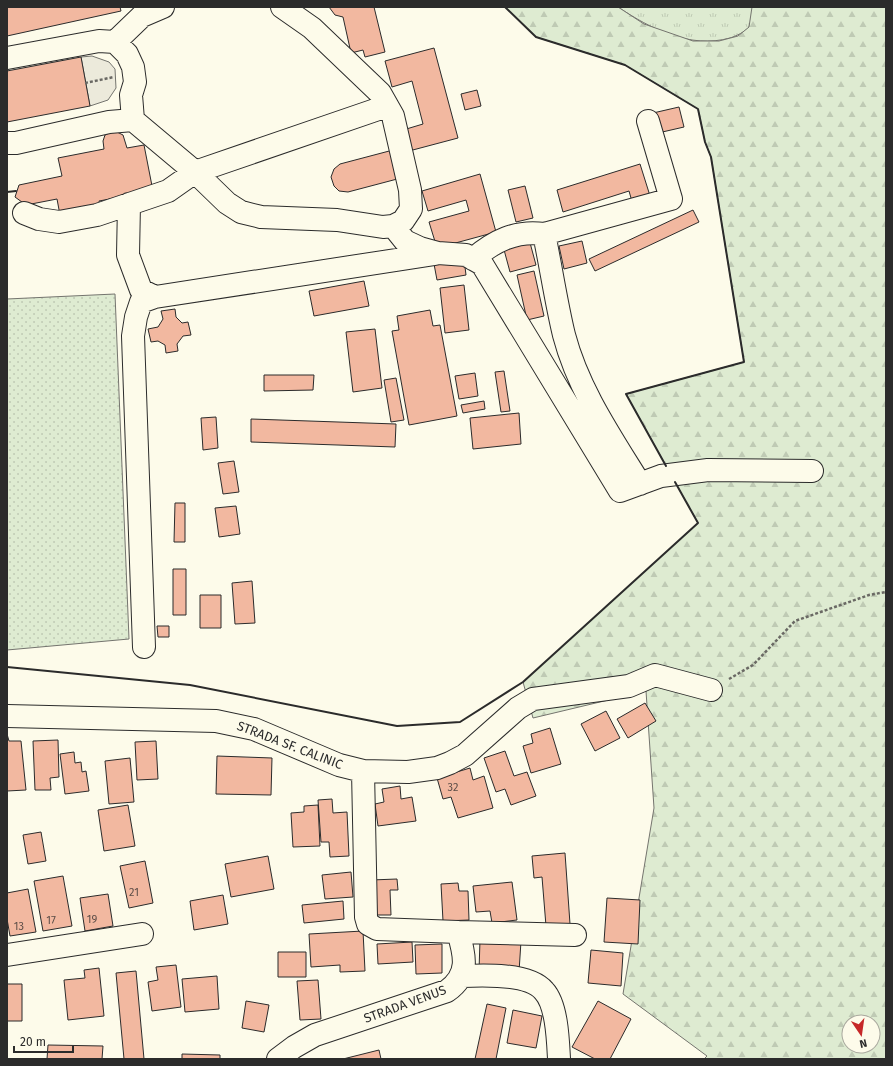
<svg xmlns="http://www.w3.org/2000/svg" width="893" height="1066" font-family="'Fira Sans',sans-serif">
<defs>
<pattern id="grass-tufts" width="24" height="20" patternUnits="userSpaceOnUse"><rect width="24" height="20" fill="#deebd1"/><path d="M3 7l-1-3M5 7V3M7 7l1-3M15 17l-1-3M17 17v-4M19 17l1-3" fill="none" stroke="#bfcab4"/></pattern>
<pattern id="forest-firs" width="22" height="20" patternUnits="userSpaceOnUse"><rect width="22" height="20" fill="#deebd1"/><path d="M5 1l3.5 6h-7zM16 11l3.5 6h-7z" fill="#bfcab4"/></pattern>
<pattern id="garden-dots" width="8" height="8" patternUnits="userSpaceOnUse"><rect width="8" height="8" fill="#deebd1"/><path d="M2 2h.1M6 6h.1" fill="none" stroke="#bfcab4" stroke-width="1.8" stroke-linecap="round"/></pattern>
</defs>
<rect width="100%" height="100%" fill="#fdfbea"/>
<path fill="url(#grass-tufts)" stroke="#74746e" d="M618,7H752L753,9C752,14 751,22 749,27C745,32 736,36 730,38C690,49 651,29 618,7Z"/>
<path fill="url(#forest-firs)" stroke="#74746e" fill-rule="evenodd" d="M505,7H618L644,24L693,41H719L738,36L749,27L752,7H886V1059H704L707,1056L623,994L654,808L646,691L533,718L523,682L698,523L626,394L744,362L711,157L705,142L698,109L625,65L536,37ZM849,1022H873V1046H849Z"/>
<path fill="url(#garden-dots)" stroke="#74746e" d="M115,294L129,639L7,650V299Z"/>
<path fill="#eceadb" stroke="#74746e" d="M92,56L109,62L115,69L116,88L108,100L90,106L81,57Z"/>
<path fill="#f2b8a0" stroke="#2b2b2b" d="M7,7H120L121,11L7,36Z
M329,7H374L385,52L365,57L363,50L351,53L343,17L335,15Z
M434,48L458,138L409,151L403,130L423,124L412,81L392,87L385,61Z
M81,57L90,106L7,122V71Z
M477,90L481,106L465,110L461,94Z
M679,107L684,127L658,133L653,113Z
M111,132H117L123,135L127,148L144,145L153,191L99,201L100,207L60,215L57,199L26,205L15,197L19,185L62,176L58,158L104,149L103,141L105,135Z
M393,150L401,178L348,192L339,191L334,186L331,177L334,169L340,164Z
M640,164L651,199L633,205L629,191L563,212L557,190Z
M480,174L496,232L437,248L429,222L469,211L466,200L428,211L422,191Z
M525,186L533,218L516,222L508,190Z
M693,210L699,222L595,271L589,259Z
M529,239L536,265L510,272L503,246Z
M582,241L587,263L564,269L559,246Z
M464,259L466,275L437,280L434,264Z
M534,271L544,316L527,320L517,275Z
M364,281L369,306L314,316L309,291Z
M464,285L469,330L445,333L440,288Z
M175,309L176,317L182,323L188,322L191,335L183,336L177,344L178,351L166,353L165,345L158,341L151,342L148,329L158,327L163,319L161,311Z
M430,310L433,326L440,325L457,416L409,425L392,331L399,330L397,316Z
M375,329L382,388L353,392L346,332Z
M504,371L510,411L501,412L495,372Z
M475,373L478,396L459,399L455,376Z
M264,375H314L313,390L264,391Z
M396,378L404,420L391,422L384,380Z
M484,401L485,409L463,413L461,405Z
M519,413L521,444L473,449L470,418Z
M216,417L218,448L203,450L201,418Z
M251,419L396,424L395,447L251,442Z
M234,461L239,492L223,494L218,463Z
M175,503H185V542H174Z
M236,506L240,534L219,537L215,508Z
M173,569H186V615H173Z
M252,581L255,623L235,624L232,583Z
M200,595H221V628H200Z
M157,626H169V637H158Z
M645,703L656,721L628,738L617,719Z
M606,711L620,738L595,751L581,724Z
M550,728L561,764L531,773L523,746L533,743L531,734Z
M7,734L9,741H21L26,790L7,791Z
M58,740L59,777L50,778L51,790H35L33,741Z
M156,741L158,779L137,780L135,742Z
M505,751L514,776L527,772L536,796L511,805L505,789L496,792L484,758Z
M74,752L75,763L81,762L82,772L86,771L89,791L65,794L60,754Z
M217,756L272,758L271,795L216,794Z
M130,758L134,802L109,804L105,761Z
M470,768L473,780L484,776L493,808L458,818L451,797L443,799L437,778Z
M400,786L401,799L412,797L416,821L378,826L375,804L384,802L382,789Z
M332,799L333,813L347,812L349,856L330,857L329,842H321L318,800Z
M128,805L135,846L104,851L98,810Z
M318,805L320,846L293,847L291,813L304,812V806Z
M41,832L46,861L28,864L23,835Z
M565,853L570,924L546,926L542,877L534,878L532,856Z
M268,856L274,889L231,897L225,864Z
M145,861L153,903L129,908L120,866Z
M351,872L353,897L325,899L322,875Z
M63,876L72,926L43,931L34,881Z
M397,879L398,890H390L391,915H373L371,880Z
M512,882L517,920L492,923L490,911L476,912L473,886Z
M458,883L459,891H468L469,920L443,921L441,884Z
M28,889L36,932L10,936L7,919V893Z
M108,894L113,926L85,931L80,898Z
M223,895L228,924L194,930L190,901Z
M607,898L640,900L638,944L604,942Z
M343,901L344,919L304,923L302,905Z
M363,931L365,971L340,972V965L311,967L309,934Z
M480,940L521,941L519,972L479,971Z
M412,942L413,962L378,964L377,944Z
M442,944V973L416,974L415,945Z
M591,950L623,953L621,986L588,983Z
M278,952H306V977H278Z
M176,965L181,1007L152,1011L148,982L158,980L156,967Z
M99,968L104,1016L68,1020L64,980L85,978L84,970Z
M136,971L144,1059H124L116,973Z
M217,976L219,1009L185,1012L182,979Z
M318,980L321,1019L300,1020L297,981Z
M7,984H22V1021H7Z
M246,1001L269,1005L264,1032L242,1028Z
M598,1001L631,1019L610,1059H595L572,1047Z
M487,1004L506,1008L496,1059H475Z
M513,1010L542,1016L536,1048L507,1043Z
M48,1045L103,1046L102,1059H47Z
M379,1050L381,1059H343Z
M182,1054L220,1055V1059H182Z"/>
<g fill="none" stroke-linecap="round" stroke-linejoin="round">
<g stroke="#2b2b2b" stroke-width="24">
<path id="minor" d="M115,42L142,16L163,7
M7,58L99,41L115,42L127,54L133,67L135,82L131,95L133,120L195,172L227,203L241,212L261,217L337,220L383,227L393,226L403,221L411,209L410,190L393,116L380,93L312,28L282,7
M7,143H16L109,122L133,120
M129,204L128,255L141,290L155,297L435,254
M24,213L39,219L59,222L97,215L168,191L195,172L387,106
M393,226L405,241L420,248L438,253L466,255L482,264L620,491L661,476L708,470L812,471
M473,259C494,241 516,230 544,234
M640,484C611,437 578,389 564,335C556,302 551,267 544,234L671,199L648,121
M144,647L133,336L136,317L141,302L155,297
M7,716L216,721L254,729L339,765L363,771L408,772L437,768L450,763L465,755L518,708L533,699L629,686L655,675L711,690
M458,932L575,935
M7,955L142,934
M462,976C483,975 529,973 544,991C557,1005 558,1040 559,1059
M278,1059L294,1047L315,1035L447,991C470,975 465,955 458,932L377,929L368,924L366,917L363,771"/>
</g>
<path stroke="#6a6964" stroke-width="2.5" stroke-dasharray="3 2" stroke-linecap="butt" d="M85,83L114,77
M729,679L753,665L795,621L869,595L886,592"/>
<use href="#minor" stroke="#fdfbea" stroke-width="22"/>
<path stroke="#2b2b2b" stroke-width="2" d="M505,7L536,37L625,65L698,109L705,142L711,157L744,362L626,394L666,466
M7,192L16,191
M7,667L190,685L397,726L460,722L523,682L698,523L675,482"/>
</g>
<g text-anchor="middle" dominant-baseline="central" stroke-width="3" stroke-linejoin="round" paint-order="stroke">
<g font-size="11" fill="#5d4e48">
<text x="453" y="787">32</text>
<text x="134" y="892">21</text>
<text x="92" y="919">19</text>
<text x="51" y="920">17</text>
<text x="19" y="926">13</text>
</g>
<g font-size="13" fill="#2b2b2b" stroke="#fdfbea">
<text transform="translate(290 745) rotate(21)">STRADA SF. CALINIC</text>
<text transform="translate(405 1004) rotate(-20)">STRADA VENUS</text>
</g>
</g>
<rect width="893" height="1066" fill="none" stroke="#2b2b2b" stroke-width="16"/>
<g transform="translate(861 1034) rotate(167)"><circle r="19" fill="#fdfbea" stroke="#a9a89e"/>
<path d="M0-3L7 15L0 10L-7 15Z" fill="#c62828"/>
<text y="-6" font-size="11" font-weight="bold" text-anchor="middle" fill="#2b2b2b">N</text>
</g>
<path d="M14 1046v6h59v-6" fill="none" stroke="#2b2b2b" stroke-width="2"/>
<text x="20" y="1046" font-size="12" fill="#2b2b2b" stroke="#fdfbea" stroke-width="3" paint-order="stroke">20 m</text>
</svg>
